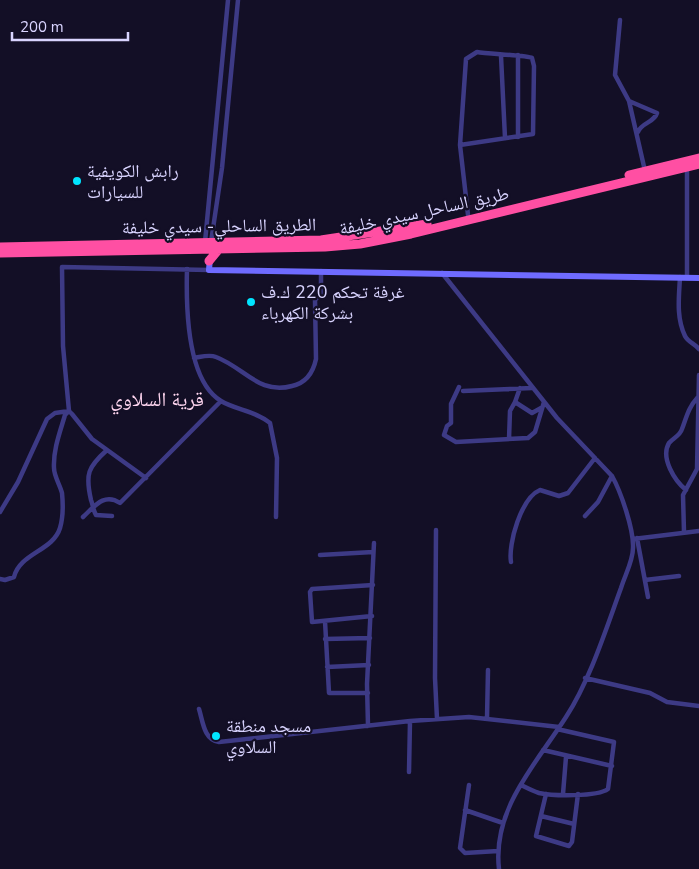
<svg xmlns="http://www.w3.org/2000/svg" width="699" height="869" font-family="'Nunito Sans','Noto Naskh Arabic',sans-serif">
<rect width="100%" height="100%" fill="#130f26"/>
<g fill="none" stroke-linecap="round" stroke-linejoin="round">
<path stroke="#3d3a85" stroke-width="4.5" d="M620,20L615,75L629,101L645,171
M518,55V137
M501,56L505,138
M629,101L657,113C654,123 642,122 638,132
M460,145L533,134L534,66L532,58C527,55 487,54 477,52L466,59L460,145L468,215
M205,242L228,0
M211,242L222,168L238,0
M187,269C186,305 186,380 221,401C236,410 256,411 270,423L277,458L276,517
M442,273L557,418L612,476C621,492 634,530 633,548C633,561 625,575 621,588C606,629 590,680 566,717C536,764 492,809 499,869
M680,277C679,297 676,317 685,336C688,342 695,344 699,349
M687,278V167
M194,358C201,357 209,354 216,357C245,368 259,395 292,386C306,383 313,373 316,359L315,300L321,293V271
M459,387L451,404V423L447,426L444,435L456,442L528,438L535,432L544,402
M520,388L515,402L532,413L541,408
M463,391L532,388
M509,439L510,411L515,402
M107,450C88,467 85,474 91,500C93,505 93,510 96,515L112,516
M686,490C675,481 660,458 669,443C673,438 680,436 682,429C687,416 688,408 698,397
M0,512L18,482L47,419L55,413L69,411L72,414L92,439L146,478
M585,516L598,502L612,476
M83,517C94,507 104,492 120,503L221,401
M436,530L435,678L437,719
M684,532L683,495L697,469L699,375
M637,538L648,597
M633,539L699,531
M320,555L373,552
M511,562C508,544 521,498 540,490L559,496L568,493L595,458
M0,579L5,580L14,577C20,553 53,551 60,528C63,518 63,503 62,493C60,485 54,476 54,468C53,450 60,432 65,415L69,411L63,346L62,267L209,270
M645,580L679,576
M372,616L312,622L310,592L312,589L373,585
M325,621L329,693H368
M325,639L370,638
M327,667L369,665
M585,678L650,693L667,702L699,706
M199,709C203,722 204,740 219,742L410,721L469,717L559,727
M487,718L488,670
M368,726L367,684L374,543
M543,750L612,766
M409,772L410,721
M469,785L460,848L465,853L498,851
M521,785C527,788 533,791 539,793C553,796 597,797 608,789L614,742L557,729
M546,794L536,836L569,846L572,842L578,794
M563,794L566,757
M465,810L503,823
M541,816L574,824"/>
<path stroke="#6f6bff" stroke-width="6" d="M210,258L209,270L699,278"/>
<path stroke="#ff4fa3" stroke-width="9" d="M629,175L699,158
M0,247L321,240L427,224
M0,253L325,247L360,244L411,234L699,164
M209,261L219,249"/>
</g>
<g fill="#00e5ff" stroke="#130f26" stroke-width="2">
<circle cx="77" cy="181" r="5"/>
<circle cx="251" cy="302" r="5"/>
<circle cx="216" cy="736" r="5"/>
</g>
<g text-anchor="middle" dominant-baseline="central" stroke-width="4.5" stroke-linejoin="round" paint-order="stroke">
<g font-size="18" fill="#d9d4ff" stroke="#130f26" text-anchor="start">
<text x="87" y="171">رابش الكويفية<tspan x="87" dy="21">للسيارات</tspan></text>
<text x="261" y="292">غرفة تحكم 220 ك.ف<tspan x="261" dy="21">بشركة الكهرباء</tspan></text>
<text x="226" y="726">مسجد منطقة<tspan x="226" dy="21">السلاوي</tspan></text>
</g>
<g font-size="18" fill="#d9d4ff" stroke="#130f26">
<text transform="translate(424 211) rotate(-12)">طريق الساحل سيدي خليفة</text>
<text transform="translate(219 226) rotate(-1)">الطريق الساحلي- سيدي خليفة</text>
</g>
<g font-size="20" fill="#ffd6f0" stroke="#130f26">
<text x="157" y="399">قرية السلاوي</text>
</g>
</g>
<path d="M12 32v8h116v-8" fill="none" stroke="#d9d4ff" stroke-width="2.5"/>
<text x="20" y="32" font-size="15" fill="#d9d4ff" stroke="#130f26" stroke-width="4" paint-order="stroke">200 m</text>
</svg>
